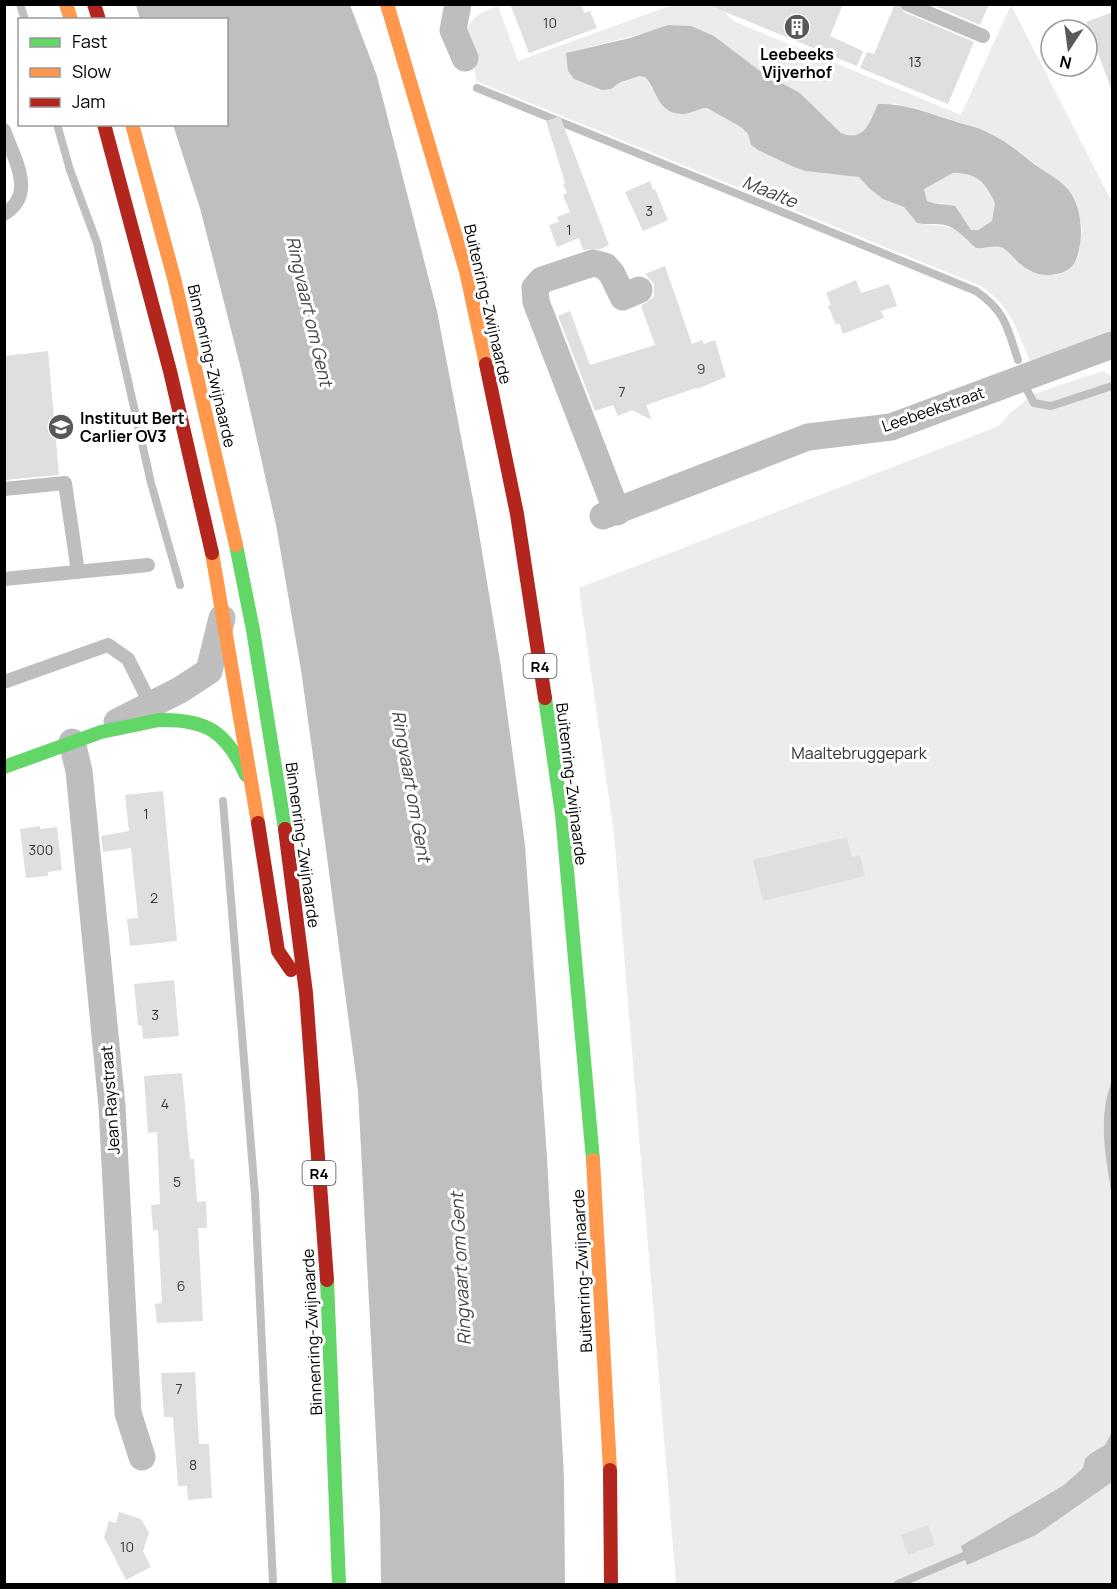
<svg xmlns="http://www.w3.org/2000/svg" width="1117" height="1589" font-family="Manrope,sans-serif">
<rect width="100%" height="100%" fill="#fff"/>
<path fill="#ececec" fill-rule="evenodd" d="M672,5H718L733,21L961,115L1011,5L1112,202V331L1030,361C1015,327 1012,308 981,286L476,81C473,43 448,23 498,6L518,61ZM645,33L714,36L760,71L800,93L841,133C848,136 853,137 860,134L893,103L922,110L988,132L1012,146L1065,187L1077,207L1082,229L1078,257L1068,271L1056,275H1045L1029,271L1006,250L1000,247L968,241C951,221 939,228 917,223L904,207L869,188L859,177L794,167L758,150L751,145L748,134L741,127L707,108L691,112L651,88L646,77L639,76L602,90C576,76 569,87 566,53Z
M953,173C977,174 985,182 995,203L992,221L978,230H971L943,203L932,204L927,201L923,189Z
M1103,371L1112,377V1584H676L614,833L579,588L999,426L1010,413L1034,394Z"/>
<path fill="#bfbfbf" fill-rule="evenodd" d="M136,5H350L377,76L437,311L476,515L501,667L525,845L547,1157L564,1478L565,1584H381L380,1514L358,1091L325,842L301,670L276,525L241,369L200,208L173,125L226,124V20L140,19Z
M668,25L691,26L714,36L760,71L800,93L841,133C865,143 870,121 878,104C905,103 929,113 954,121C965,125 978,127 989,133C1005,141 1020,152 1034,164C1046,173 1064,181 1072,195C1081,211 1083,232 1079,249C1077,262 1071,272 1057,274C1041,278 1027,271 1016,260C1012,256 1008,251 1003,248C993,244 985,249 976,248C966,240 959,229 945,225C937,223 926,225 917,223L904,207L883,199L869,188L859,177L806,171L794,167L758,150L751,145L748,134L741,127L707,108C699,108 691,114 682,114C657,113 658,91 645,77L639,76L619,83L611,89L602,90L574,79L568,71L566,53L630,38ZM953,173C977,173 985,182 995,203L992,221L978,230H971L955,206C946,204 935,205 927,201L924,189Z
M1112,1081V1196C1106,1159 1097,1118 1112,1081Z
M1112,1432V1482L1036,1535L967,1565L961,1546L1064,1485L1083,1468L1085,1459L1090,1454L1105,1445Z"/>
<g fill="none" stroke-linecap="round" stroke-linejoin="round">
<path stroke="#bfbfbf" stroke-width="8" d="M20,4L25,20
M477,88L976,291C1006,312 1007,327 1018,360
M57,124L70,170L97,243L151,483L180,585
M1027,390L1034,403L1051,406L1112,386
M223,801L255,1195L273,1584
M898,1584L964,1556"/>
</g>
<path fill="#dfdfdf" d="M510,4H581L584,13L590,11L597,28L529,53Z
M706,4H843L830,36L863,51L857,66Z
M895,4H898L904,12L974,42L948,104L860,68L867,52L874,54Z
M931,4H989L980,25Z
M1113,12V88H1111L1086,22Z
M560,116L609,245L600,249L583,250L579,238L557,247L549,225L559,222L557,217L570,212L563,195L567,193L563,184L565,183L546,121Z
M650,181L653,190L655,189L668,220L643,231L625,192Z
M665,266L692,344L702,340L704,344L715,340L726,377L697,389L696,388L646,405L652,420L632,410L618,416L613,405L595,411L558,316L570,311L590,365L655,345L641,306L654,297V284L645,274Z
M856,280L861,293L889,284L897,306L881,311L884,318L843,334L839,323L836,325L828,306L831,305L826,293Z
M48,351L59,475L4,480V356Z
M163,791L177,941L130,946L127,919L138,918L131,848L103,852L101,836L129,831L125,795Z
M40,826V829L57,827L62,870L48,872V876L26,878L20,829Z
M847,837L852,857L860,855L865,876L763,901L753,860Z
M174,980L179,1036L143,1039L142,1026L138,1025L134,984Z
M182,1073L190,1159H194L197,1202L206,1201L207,1228H198L203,1321L157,1323L155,1304L162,1303L158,1230H153L151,1205L160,1204L157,1132L148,1133L144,1076Z
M195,1372L199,1444H209L212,1498L188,1500L187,1486H178L173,1417H164L161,1373Z
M119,1512L141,1519L149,1533L143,1551L151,1567L126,1580L104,1537L109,1521L116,1523Z
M928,1525L935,1545L908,1555L901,1535Z"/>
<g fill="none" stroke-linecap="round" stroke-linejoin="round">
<path stroke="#bebebe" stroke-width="14" d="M907,4L983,36
M4,130C14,159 37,194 4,214
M4,489L65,483L78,572
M4,579L148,565
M4,682L108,645L128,659L153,709"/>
<path stroke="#bebebe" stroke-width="27" d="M458,4L453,30L465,58
M617,512L536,302L535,288L542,280L593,263L605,266L612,274L623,297L639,290
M603,516L808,437L891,427L1112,345
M117,722L180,690L209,671L222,618
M72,742L79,771L112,1106L128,1413L142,1457"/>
<path stroke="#63d668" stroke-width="14" d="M236,545L253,630L285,829
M545,698L562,814L593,1160
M159,720C206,719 226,731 246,775
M4,767L101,732L159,720
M327,1280L339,1584"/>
<path stroke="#ff974d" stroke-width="14" d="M66,4L71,20
M387,4L466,271L486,364
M132,124L174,278L236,545
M212,553L258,823
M593,1160L610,1470"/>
<path stroke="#b3261e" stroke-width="14" d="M94,4L99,20
M104,124L170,371L212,553
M486,364L517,514L545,698
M258,823L278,951L291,970
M285,829L306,993L327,1280
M610,1470L611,1584"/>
</g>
<defs>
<g id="building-disc" transform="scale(1.35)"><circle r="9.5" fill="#595959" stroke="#fff"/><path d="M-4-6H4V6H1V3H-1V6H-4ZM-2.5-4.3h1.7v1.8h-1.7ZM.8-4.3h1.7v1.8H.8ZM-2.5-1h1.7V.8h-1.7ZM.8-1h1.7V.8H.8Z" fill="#fff"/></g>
<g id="school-disc" transform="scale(1.35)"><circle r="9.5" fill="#595959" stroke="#fff"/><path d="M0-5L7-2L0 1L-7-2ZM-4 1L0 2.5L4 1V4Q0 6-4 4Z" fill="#fff"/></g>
</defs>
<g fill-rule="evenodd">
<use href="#building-disc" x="797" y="27"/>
<use href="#school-disc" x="61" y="427"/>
</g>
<g text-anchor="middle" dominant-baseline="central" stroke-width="6" stroke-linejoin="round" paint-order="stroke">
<g font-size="14" fill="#383838">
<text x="550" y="22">10</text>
<text x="915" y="61">13</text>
<text x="649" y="210">3</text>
<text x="569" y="229">1</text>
<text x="701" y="368">9</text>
<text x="622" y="391">7</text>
<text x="146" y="813">1</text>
<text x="41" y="849">300</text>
<text x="154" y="897">2</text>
<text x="155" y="1014">3</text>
<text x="165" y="1103">4</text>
<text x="177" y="1181">5</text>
<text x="181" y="1285">6</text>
<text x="179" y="1388">7</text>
<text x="193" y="1464">8</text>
<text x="127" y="1546">10</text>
</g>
<g fill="#fff" stroke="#4c4c4c" stroke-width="1.5">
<rect x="523.5" y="654" width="33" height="24" rx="4.5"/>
<rect x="302.5" y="1161" width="33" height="24" rx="4.5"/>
</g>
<g font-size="15" font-weight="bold" fill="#000">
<text x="540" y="666">R4</text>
<text x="319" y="1173">R4</text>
</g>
<g font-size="16" font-weight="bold" fill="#000" stroke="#fff">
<text x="797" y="54">Leebeeks<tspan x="797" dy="18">Vijverhof</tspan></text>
<text x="80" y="418" text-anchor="start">Instituut Bert<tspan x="80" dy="18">Carlier OV3</tspan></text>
</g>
<g font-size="16" fill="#000" stroke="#fff">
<text transform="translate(488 304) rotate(77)">Buitenring-Zwijnaarde</text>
<text transform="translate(212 366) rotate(77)">Binnenring-Zwijnaarde</text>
<text transform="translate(933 409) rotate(-19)">Leebeekstraat</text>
<text transform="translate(572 784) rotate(83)">Buitenring-Zwijnaarde</text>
<text transform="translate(303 845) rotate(82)">Binnenring-Zwijnaarde</text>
<text transform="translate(110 1100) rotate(-94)">Jean Raystraat</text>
<text transform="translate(582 1271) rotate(-93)">Buitenring-Zwijnaarde</text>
<text transform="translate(312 1332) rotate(-93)">Binnenring-Zwijnaarde</text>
</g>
<g font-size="16" fill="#333" stroke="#fff">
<text x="859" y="753">Maaltebruggepark</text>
</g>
<g font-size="18" font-style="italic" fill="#444" stroke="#fff">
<text transform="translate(770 191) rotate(22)">Maalte</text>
<text transform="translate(310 311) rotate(77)">Ringvaart om Gent</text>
<text transform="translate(412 786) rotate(80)">Ringvaart om Gent</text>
<text transform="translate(460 1269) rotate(-93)">Ringvaart om Gent</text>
</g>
</g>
<rect width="1117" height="1589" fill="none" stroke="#000000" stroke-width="12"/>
<rect x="18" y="18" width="210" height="108" fill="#ffffff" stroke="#999999" stroke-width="1.5"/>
<rect x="30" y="38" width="30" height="9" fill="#63d668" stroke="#999999" stroke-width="1.5"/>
<text x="72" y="48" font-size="18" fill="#000000">Fast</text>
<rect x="30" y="68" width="30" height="9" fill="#ff974d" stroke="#999999" stroke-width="1.5"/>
<text x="72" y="78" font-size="18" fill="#000000">Slow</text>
<rect x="30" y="98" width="30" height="9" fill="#b3261e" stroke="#999999" stroke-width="1.5"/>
<text x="72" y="108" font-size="18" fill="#000000">Jam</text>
<g transform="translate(1069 48) rotate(193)"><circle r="28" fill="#ffffff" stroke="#999999" stroke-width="1.5"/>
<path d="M0-4.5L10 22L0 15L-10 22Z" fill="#595959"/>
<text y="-9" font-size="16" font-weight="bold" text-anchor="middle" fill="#000000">N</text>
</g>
</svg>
